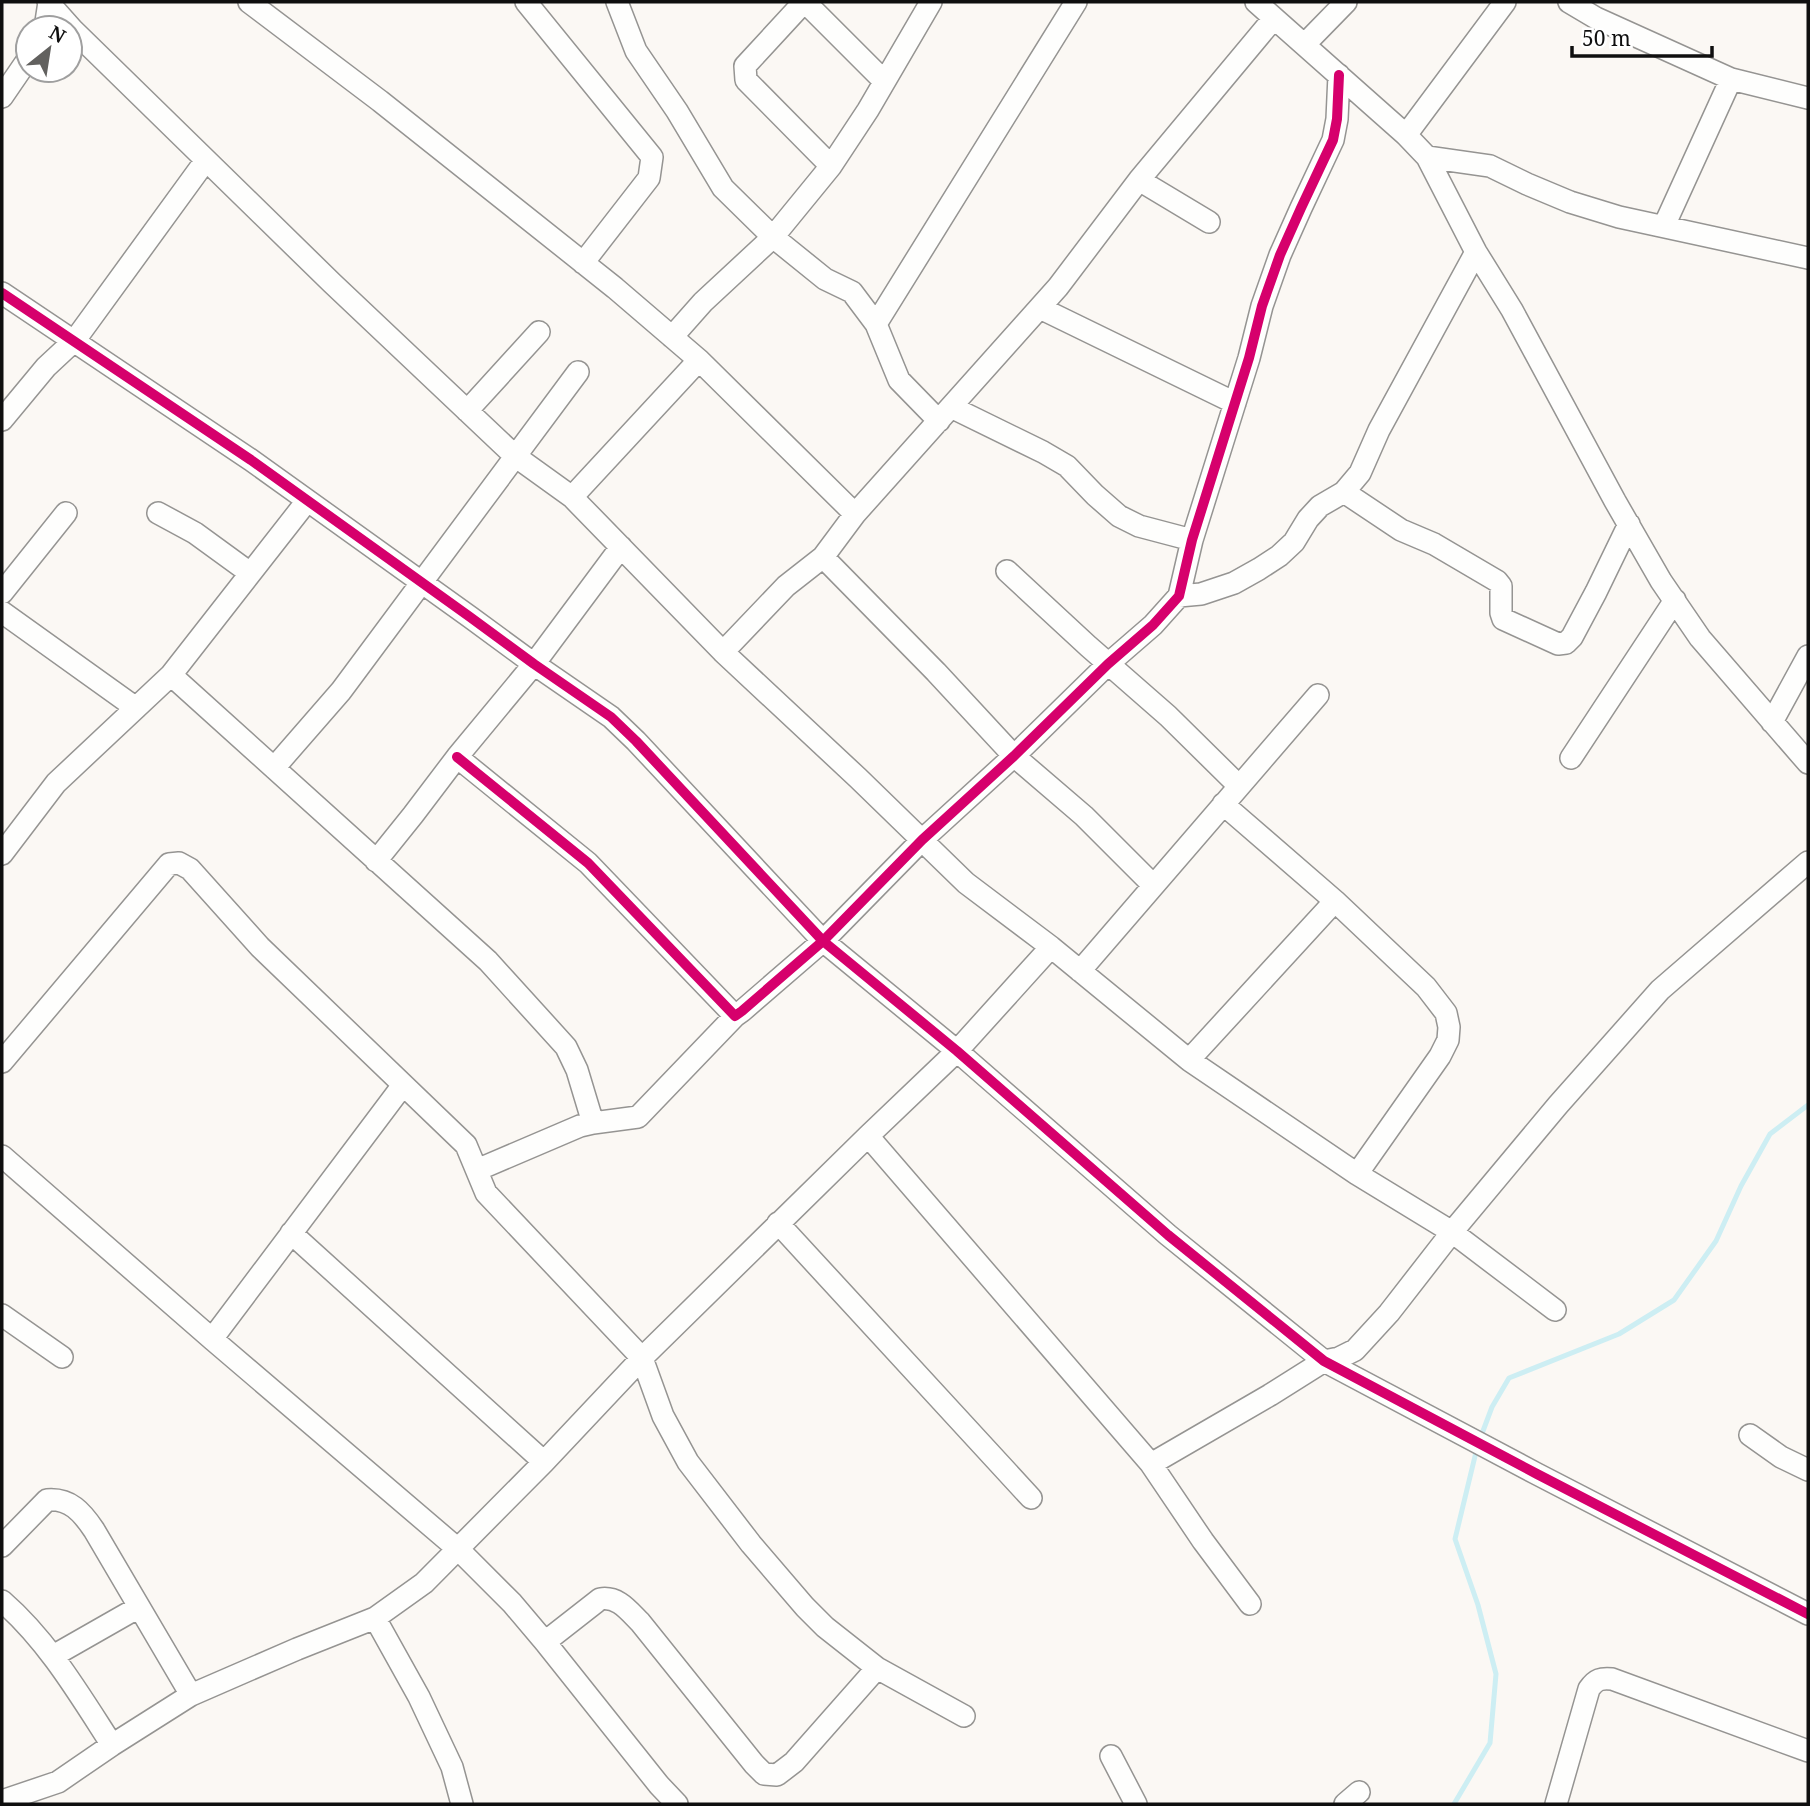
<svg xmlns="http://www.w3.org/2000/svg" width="1810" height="1806" font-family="'Noto Serif',serif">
<rect width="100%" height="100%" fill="#fbf8f4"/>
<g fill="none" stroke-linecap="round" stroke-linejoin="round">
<path stroke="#cdeef3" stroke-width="5" d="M1480,1439L1492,1407L1509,1378L1619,1334L1674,1300L1716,1241L1741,1186L1770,1134L1808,1105
M1454,1804L1490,1743L1496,1674L1478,1605L1455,1539L1477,1448"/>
<g stroke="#959492" stroke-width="24">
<path id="minor" d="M48,2L72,29L332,283L515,456L572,497L723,652L858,778L966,883L1051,947L1189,1060L1357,1174L1452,1232L1555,1310
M249,2L380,101L615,288L699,360L855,514
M526,2L652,157L649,178L583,263
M617,2L636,51L677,111L723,188L773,237L825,279L852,292L876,324L899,380L939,421
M804,2L745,66L746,80L831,166
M805,2L884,81
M1256,2L1406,135L1427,157L1476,252L1512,310L1615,501L1661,581L1700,638L1808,763
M1569,2L1596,18L1731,79L1808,98
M45,28L49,2
M1305,44L1346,2
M2,97L28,59
M1406,135L1505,2
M1427,157L1490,166L1527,184L1570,202L1619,217L1808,258
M1139,180L1209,222
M1664,226L1731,79
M2,293L251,460L470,617L534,664L611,717L636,741L823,941L957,1051L1168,1235L1324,1361L1537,1474L1808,1614
M1040,308L1235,403
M876,324L1076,2
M672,337L703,302L773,237L831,166L868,110L931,2
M951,407L1043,452L1067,466L1095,495L1119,516L1139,526L1192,540
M467,411L539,332
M2,420L46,367L75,340L206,160
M1344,492L1401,530L1434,544L1497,581L1501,586V613L1503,619L1558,644L1566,643L1572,637L1596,592L1629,524
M572,497L699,360
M158,513L195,533L250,573
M823,557L936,672L1014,756L1084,816L1153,885
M1007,571L1088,646L1168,716L1239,786
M2,593L66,513
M1179,596L1201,594L1234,583L1259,569L1279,556L1294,542L1308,519L1320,506L1344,492L1360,473L1379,430L1476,252
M2,612L136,708
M723,652L786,586L823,557L855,514L1058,287L1139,180L1274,18
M171,675L488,961L566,1047L577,1070L593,1123L580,1126L477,1170
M1772,722L1808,656
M457,757L588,863L735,1016L742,1011L823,941L922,840L1014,756L1108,664L1153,625L1179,596L1192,540L1249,358L1262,306L1280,255L1301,208L1333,140L1337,119L1339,75
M1571,758L1675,600
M274,768L341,691L578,372
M1223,804L1335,901L1426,987L1446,1013L1449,1027L1448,1040L1440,1056L1357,1174
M2,854L56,783L171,675L307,501
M376,861L413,815L457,757L534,664L621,547
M1080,971L1318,695
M1189,1060L1335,901
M2,1062L169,864L179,863L190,869L260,947L466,1145L486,1193L642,1358L663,1416L688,1462L751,1544L805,1607L825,1627L877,1668L964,1716
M593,1123L638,1117L735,1016
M868,1136L1151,1464L1203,1541L1250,1604
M2,1156L212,1339L459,1550L512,1603L545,1642L659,1785L677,1804
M778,1223L1031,1498
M291,1233L544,1462
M2,1315L62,1357
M212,1339L403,1085
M1750,1435L1781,1457L1808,1470
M1151,1464L1270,1395L1324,1361L1339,1358L1355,1350L1389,1313L1452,1232L1558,1105L1660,990L1808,862
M2,1546L47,1500C70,1498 82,1512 94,1530L191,1695
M2,1601C48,1641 79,1694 112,1745
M375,1618L419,1697L452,1767L462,1804
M545,1642L600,1599C618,1596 628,1610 640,1622L754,1764L764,1774L777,1775L794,1762L877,1668
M53,1656L139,1607
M1111,1756L1136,1804
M2,1801L58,1782L112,1745L191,1695L297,1649L375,1618L424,1583L544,1462L642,1358L868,1136L957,1051L1051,947
M1345,1804L1359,1792
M1556,1804L1589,1689C1596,1679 1601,1678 1612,1679L1808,1751"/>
</g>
<use href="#minor" stroke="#fefefd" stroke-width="21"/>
<g stroke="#fff" stroke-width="15">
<path id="cycleway" d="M2,293L251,460L470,617L534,664L611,717L636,741L823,941L957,1051L1168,1235L1324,1361L1537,1474L1808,1614
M457,757L588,863L735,1016L742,1011L823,941L922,840L1014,756L1108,664L1153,625L1179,596L1192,540L1249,358L1262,306L1280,255L1301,208L1333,140L1337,119L1339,75"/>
</g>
<use href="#cycleway" stroke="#d6006c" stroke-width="10"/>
</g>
<rect width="1810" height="1806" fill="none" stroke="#0f0f0f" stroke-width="7"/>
<g transform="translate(49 49) rotate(30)"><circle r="33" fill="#ffffff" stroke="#9f9f9f" stroke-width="2"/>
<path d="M0-5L12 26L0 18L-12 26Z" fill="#62615f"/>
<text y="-10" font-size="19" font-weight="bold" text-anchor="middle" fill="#0f0f0f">N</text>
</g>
<path d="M1572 46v10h140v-10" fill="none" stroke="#0f0f0f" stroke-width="3.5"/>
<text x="1582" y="46" font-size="21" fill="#0f0f0f" stroke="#ffffff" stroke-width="5" paint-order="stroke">50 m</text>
</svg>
